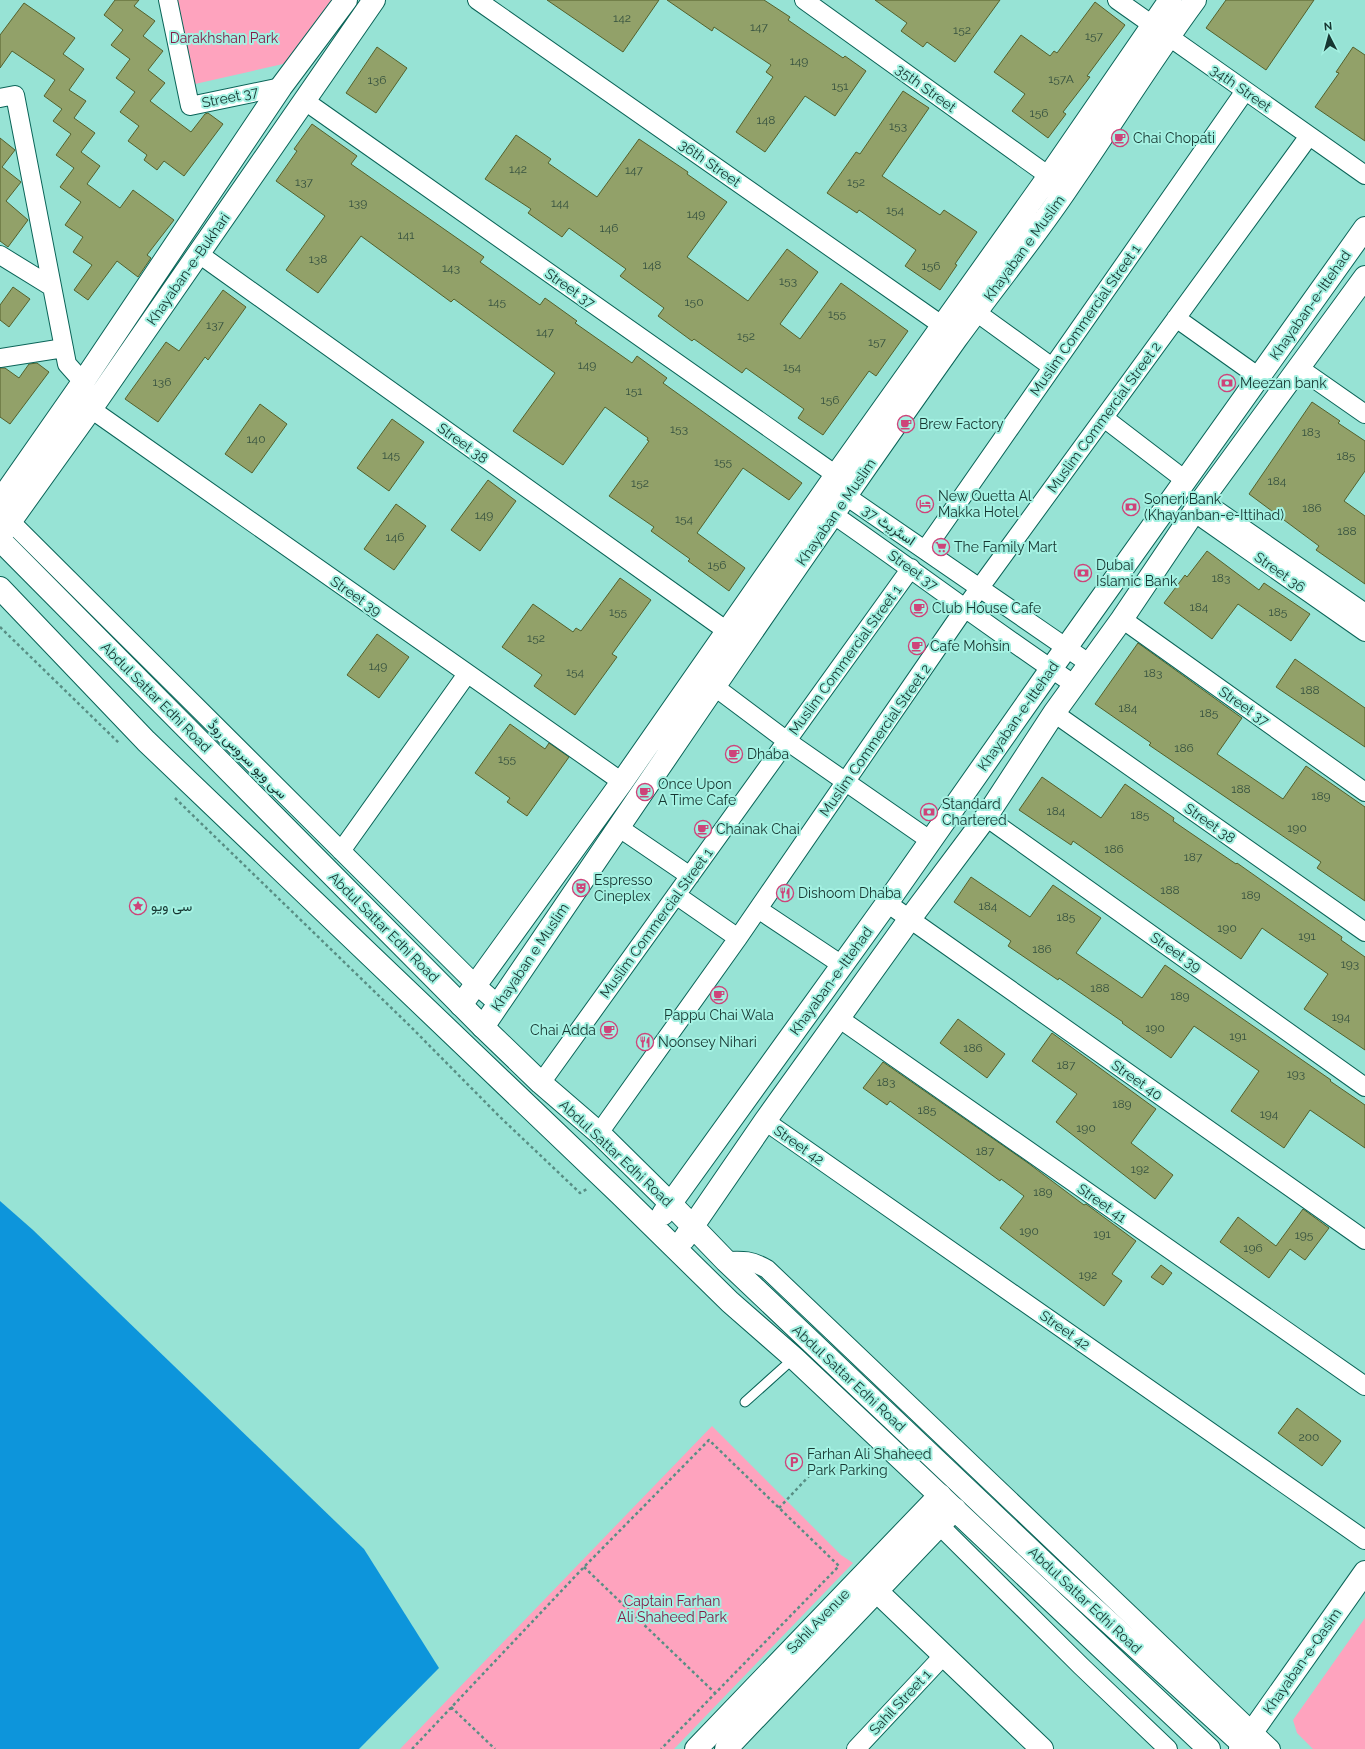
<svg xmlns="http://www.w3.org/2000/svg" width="1365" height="1749" font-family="Raleway,Vazirmatn,sans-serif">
<rect width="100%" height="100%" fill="#97e3d5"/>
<path fill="#fea3be" d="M176,0H334L292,62L195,84Z
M712,1426L841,1555L853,1563L674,1749H400Z
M1365,1618V1749H1313L1297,1733L1293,1720Z"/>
<path fill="#0d95db" d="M0,1201L33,1230L364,1549L439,1668L359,1749H0Z"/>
<path fill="#92a169" stroke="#54612c" d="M115,0H139L134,6L155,21L143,36L163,51L148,70L165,83L150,101L191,132L205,114L208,113L223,124L184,176L164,161L157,170L144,160L147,155L128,141L139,126L120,112L135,92L116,78L130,59L111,45L123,30L104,15Z
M547,0H659L623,52Z
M667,0H764L790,17L788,20L843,58L845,56L866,71L835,116L805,96L765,152L736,132L773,77L766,72L771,65L714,27L712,31Z
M875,0H1000L955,62L927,42L923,47L901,31L907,23Z
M1226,0H1314L1266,70L1206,28Z
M1095,2L1125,25L1087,76L1090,77L1063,112L1066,114L1048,138L1012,111L1025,94L994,72L1021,35L1050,56L1054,51L1057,53Z
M24,3L75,38L63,54L84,69L69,90L86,101L74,118L95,133L81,152L100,166L87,184L120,208L133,190L174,220L147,255L151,258L138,277L117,261L88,300L74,290L92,265L73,252L83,237L65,225L81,202L60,187L74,168L56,155L71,134L53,121L62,109L44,96L55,80L12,51L0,68V35Z
M377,47L407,68L376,113L346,93Z
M1353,47L1365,55V141L1315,107L1339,73L1336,72Z
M903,91L929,108L882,176L940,215L944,210L977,232L955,264L957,265L940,290L905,266L916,250L859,210L857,213L827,193L856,152L860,154Z
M312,124L357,156L351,164L484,257L480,262L540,305L545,298L577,321L575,323L632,363L637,356L667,378L663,383L802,483L789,500L743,468L697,533L745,568L729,591L688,561L690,559L651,531L654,527L609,496L649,441L647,440L648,438L605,407L563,465L535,446L513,431L555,373L454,299L451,302L361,236L318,293L286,270L325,216L276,181L297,151L294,149Z
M516,135L551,159L548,163L597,197L639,139L688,172L687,174L727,202L687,257L748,301L787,249L818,272L780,324L800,339L841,283L908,331L876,376L869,371L823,435L798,418L804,409L746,368L742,373L694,339L692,341L658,316L664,308L620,276L626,269L569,228L562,237L528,213L531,209L485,179Z
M0,138L15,150L2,167L21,182L6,201L28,220L8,247L0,241Z
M13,287L30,299L9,327L0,320V305Z
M223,290L246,307L208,360L205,357L158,422L125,399L166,342L179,351Z
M37,363L49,372L10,424L0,417V368H5L19,378L29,364Z
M1312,402L1340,421L1338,423L1365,441V471L1344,501L1365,516V584L1316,550L1319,546L1249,494Z
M260,404L287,424L252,473L225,454Z
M392,419L424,442L389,491L357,468Z
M488,480L516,501L480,551L451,530Z
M396,504L426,526L394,570L364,549Z
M1207,551L1259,590L1264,583L1310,614L1291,641L1238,604L1212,639L1164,603L1185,575L1187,577Z
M620,578L651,600L612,654L617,657L575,715L534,686L542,675L502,647L533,604L573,632L576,628L581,631Z
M377,634L409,657L379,698L347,675Z
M1138,643L1242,718L1217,754L1283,799L1306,766L1365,807V901L1317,868L1321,862L1149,745L1151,743L1095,704Z
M1295,659L1365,708V747L1276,687Z
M510,724L545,749L549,743L569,757L527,816L507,802L510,798L475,773Z
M1042,777L1101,818L1125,784L1174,818L1173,821L1236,864L1237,863L1342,937L1341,940L1365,957V1050L1304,1009L1328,974L1262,928L1241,959L1073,841L1071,845L1019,810Z
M971,877L1030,917L1053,885L1101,918L1076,953L1142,998L1165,965L1331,1080L1330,1081L1365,1105V1148L1310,1110L1284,1148L1231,1111L1259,1071L1194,1026L1171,1058L1122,1023L1123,1022L1059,978L1058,980L1008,946L1011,941L954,902Z
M958,1019L1005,1054L987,1078L940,1043Z
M1052,1033L1156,1109L1131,1143L1173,1175L1155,1199L1056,1122L1077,1094L1032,1061Z
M883,1062L1028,1163L1084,1205L1086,1204L1136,1241L1112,1274L1122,1281L1104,1306L1000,1228L1024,1196L1001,1179L1000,1181L890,1101L887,1105L863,1088Z
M1303,1209L1329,1228L1305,1260L1290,1249L1269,1278L1220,1242L1238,1217L1276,1246Z
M1161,1265L1172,1273L1163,1285L1151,1277Z
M1297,1408L1341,1441L1322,1466L1278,1433Z"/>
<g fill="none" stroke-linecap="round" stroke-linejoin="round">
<g stroke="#0a6458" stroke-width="11">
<path id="lane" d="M745,1402L794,1358"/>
</g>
<g stroke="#0a6458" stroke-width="20">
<path id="street" d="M168,0L190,106L281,87
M477,0L943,326
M804,0L1049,176
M1117,0L1365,175
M0,98L15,95L67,364L83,382
M305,101L836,475
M199,254L727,631
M0,255L52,287
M976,312L1052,367
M1176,318L1259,377
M0,358L64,348
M1299,368L1365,414
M91,409L622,782
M1104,418L1185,480
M846,496L1090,664
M1202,500L1365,613
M0,511L476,985L498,1004
M1195,513L1365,632
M834,515C915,571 993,630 1075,685
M925,550L1245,91
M1122,619L1365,792
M715,687L787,741L931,841
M1054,713L1365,932
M986,817L1365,1087
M618,827L690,876
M341,851L467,674
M676,895L738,938
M887,903L1365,1240
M758,909L842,965
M840,1019L1365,1386
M541,1083L911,568
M765,1121L1365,1540
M599,1133L738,938L965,608L1309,136
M726,1261C744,1260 751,1260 767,1269L1271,1749
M930,1516L1081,1666L1168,1749
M856,1749L944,1655"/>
</g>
<g stroke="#0a6458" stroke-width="24">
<path id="secondary" d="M0,501L83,382L281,87L346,0
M0,536L98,399L374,0
M461,1005L622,782L836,475L1049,176L1170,0
M483,1027C639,797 795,566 956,339C993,288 1033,239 1068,187C1111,125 1150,61 1195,0
M866,1581L1042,1749
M696,1749L940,1495
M726,1749L955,1509
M1240,1749L1365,1572"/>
</g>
<g stroke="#0a6458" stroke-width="24">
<path id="primary" d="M0,540L483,1027L541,1083L599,1133L671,1204L726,1261L1056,1574L1248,1749
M0,588L146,741L620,1194L730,1302L794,1358L1209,1749
M663,1214L887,903L1051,669L1365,228
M684,1239L765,1121L909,920L986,817L1054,713L1122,619L1202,500L1365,277"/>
</g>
<path stroke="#588e84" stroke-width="2.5" stroke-dasharray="3 3" stroke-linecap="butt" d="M0,627L120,744
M175,798L410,1026L500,1117L580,1193L587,1189
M779,1508L810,1475
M584,1567L715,1693
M451,1707L495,1749
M412,1749L584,1567L709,1440L839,1566L661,1749"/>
<use href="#lane" stroke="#fff" stroke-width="9"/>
<use href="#street" stroke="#fff" stroke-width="18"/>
<use href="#secondary" stroke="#fff" stroke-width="22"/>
<use href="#primary" stroke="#fff" stroke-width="22"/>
</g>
<defs>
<g id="cafe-ring" transform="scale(0.9)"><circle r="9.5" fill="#a4f1e2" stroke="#ce4379" stroke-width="1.5"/><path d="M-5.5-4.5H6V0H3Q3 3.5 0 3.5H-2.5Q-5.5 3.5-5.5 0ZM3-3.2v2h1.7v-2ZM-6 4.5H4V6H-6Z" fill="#ce4379"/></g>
<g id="bank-ring" transform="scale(0.9)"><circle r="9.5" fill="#a4f1e2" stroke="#ce4379" stroke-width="1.5"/><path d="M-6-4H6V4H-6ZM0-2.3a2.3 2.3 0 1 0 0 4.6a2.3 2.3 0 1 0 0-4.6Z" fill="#ce4379"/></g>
<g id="hotel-ring" transform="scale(0.9)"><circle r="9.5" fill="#a4f1e2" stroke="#ce4379" stroke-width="1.5"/><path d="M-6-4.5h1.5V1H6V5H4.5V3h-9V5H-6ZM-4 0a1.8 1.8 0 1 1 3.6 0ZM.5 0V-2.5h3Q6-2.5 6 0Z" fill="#ce4379"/></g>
<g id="supermarket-ring" transform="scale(0.9)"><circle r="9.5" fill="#a4f1e2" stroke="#ce4379" stroke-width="1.5"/><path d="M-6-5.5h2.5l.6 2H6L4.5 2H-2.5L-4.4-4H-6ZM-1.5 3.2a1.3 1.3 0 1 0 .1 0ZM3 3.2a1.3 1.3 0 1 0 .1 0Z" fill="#ce4379"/></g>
<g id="theatre-ring" transform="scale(0.9)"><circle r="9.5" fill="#a4f1e2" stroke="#ce4379" stroke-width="1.5"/><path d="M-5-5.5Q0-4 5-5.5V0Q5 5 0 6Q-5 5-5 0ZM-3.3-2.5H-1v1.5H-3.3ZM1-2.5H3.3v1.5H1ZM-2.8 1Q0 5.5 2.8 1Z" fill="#ce4379"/></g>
<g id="restaurant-ring" transform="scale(0.9)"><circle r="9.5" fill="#a4f1e2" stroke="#ce4379" stroke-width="1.5"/><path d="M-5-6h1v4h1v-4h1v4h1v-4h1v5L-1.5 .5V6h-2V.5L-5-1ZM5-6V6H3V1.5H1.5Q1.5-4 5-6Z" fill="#ce4379"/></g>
<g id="sight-ring" transform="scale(0.9)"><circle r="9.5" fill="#a4f1e2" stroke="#ce4379" stroke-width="1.5"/><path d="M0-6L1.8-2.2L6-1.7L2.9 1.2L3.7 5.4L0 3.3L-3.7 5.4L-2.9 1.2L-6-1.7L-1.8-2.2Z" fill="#ce4379"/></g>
<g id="parking-ring" transform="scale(0.9)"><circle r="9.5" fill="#a4f1e2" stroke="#ce4379" stroke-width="1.5"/><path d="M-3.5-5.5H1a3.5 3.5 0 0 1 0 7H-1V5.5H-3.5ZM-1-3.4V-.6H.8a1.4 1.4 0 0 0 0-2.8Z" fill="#ce4379"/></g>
</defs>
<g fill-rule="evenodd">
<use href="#cafe-ring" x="1120" y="138"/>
<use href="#bank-ring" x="1227" y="383"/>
<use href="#cafe-ring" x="906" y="424"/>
<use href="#hotel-ring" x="925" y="504"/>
<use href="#bank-ring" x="1131" y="507"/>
<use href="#supermarket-ring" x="941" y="547"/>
<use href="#bank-ring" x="1083" y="573"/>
<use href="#cafe-ring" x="919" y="608"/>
<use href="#cafe-ring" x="917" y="646"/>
<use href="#cafe-ring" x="734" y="754"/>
<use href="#cafe-ring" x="645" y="792"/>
<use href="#bank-ring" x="929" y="812"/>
<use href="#cafe-ring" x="703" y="829"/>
<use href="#theatre-ring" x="581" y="888"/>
<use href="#restaurant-ring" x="785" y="893"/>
<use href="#sight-ring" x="138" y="906"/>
<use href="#cafe-ring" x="719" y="995"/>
<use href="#cafe-ring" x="609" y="1030"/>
<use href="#restaurant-ring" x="645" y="1042"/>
<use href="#parking-ring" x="794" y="1462"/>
</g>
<g text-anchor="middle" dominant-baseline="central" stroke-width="4" stroke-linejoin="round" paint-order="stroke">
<g font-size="12" fill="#35513f">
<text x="622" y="18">142</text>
<text x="759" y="27">147</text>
<text x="962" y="30">152</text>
<text x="1094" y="36">157</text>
<text x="799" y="61">149</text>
<text x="1061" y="79">157A</text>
<text x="377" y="80">136</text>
<text x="840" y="86">151</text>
<text x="1039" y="113">156</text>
<text x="766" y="120">148</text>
<text x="898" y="126">153</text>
<text x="518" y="169">142</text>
<text x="634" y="170">147</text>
<text x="304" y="182">137</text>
<text x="856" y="182">152</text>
<text x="358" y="203">139</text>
<text x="560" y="203">144</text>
<text x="895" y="210">154</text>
<text x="696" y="214">149</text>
<text x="609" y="228">146</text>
<text x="406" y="235">141</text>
<text x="318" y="259">138</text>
<text x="652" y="265">148</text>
<text x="931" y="266">156</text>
<text x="451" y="268">143</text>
<text x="788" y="281">153</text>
<text x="497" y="302">145</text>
<text x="694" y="302">150</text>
<text x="837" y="314">155</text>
<text x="215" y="325">137</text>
<text x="545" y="332">147</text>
<text x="746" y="336">152</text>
<text x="877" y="342">157</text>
<text x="587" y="365">149</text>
<text x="792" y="367">154</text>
<text x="162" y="382">136</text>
<text x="634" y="391">151</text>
<text x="830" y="400">156</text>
<text x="679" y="429">153</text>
<text x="1311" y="432">183</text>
<text x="256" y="439">140</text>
<text x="391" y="455">145</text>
<text x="1346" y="456">185</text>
<text x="723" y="462">155</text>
<text x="1277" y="481">184</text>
<text x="640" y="483">152</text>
<text x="1312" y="508">186</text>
<text x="484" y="515">149</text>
<text x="684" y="519">154</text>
<text x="1347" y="531">188</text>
<text x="395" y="537">146</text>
<text x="717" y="565">156</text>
<text x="1221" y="578">183</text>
<text x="1199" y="607">184</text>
<text x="618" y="612">155</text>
<text x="1278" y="612">185</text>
<text x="536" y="638">152</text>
<text x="378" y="666">149</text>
<text x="575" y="672">154</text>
<text x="1153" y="673">183</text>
<text x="1310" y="690">188</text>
<text x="1128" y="708">184</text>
<text x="1209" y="713">185</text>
<text x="1184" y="748">186</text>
<text x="507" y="759">155</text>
<text x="1241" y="789">188</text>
<text x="1321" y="796">189</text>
<text x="1056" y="811">184</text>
<text x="1140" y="815">185</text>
<text x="1297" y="828">190</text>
<text x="1114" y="849">186</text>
<text x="1193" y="857">187</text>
<text x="1170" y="890">188</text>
<text x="1251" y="895">189</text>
<text x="988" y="906">184</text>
<text x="1066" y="917">185</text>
<text x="1227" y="928">190</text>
<text x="1307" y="936">191</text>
<text x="1042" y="949">186</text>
<text x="1350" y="964">193</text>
<text x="1100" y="988">188</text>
<text x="1180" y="996">189</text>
<text x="1341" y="1017">194</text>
<text x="1155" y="1028">190</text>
<text x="1238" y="1036">191</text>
<text x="973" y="1048">186</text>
<text x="1066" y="1065">187</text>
<text x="1296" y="1074">193</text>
<text x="886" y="1082">183</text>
<text x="1122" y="1104">189</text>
<text x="927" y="1110">185</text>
<text x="1269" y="1114">194</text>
<text x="1086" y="1128">190</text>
<text x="985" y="1151">187</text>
<text x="1140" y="1169">192</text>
<text x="1043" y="1192">189</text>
<text x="1029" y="1231">190</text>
<text x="1102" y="1234">191</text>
<text x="1304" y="1235">195</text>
<text x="1253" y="1248">196</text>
<text x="1088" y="1275">192</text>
<text x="1309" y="1437">200</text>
</g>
<g font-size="14" fill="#831d47" stroke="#a4f1e2">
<text x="224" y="38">Darakhshan Park</text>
<text x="672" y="1601">Captain Farhan<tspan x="672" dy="16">Ali Shaheed Park</tspan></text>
</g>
<g font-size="14" fill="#163631" stroke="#a4f1e2">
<text transform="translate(926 88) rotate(36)">35th Street</text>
<text transform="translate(1241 88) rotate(35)">34th Street</text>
<text transform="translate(230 97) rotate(-12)">Street 37</text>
<text transform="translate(710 163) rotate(35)">36th Street</text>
<text transform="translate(1024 248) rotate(-54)">Khayaban e Muslim</text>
<text transform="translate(188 269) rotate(-55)">Khayaban-e-Bukhari</text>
<text transform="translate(570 288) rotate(35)">Street 37</text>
<text transform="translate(1310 305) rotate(-55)">Khayaban-e-Ittehad</text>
<text transform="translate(1085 320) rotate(-55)">Muslim Commercial Street 1</text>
<text transform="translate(1104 417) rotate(-54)">Muslim Commercial Street 2</text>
<text transform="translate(463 443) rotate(36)">Street 38</text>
<text transform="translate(836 512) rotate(-55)">Khayaban e Muslim</text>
<text transform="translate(889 525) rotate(34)">اسٹریٹ 37</text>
<text transform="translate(913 570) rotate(36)">Street 37</text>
<text transform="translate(1280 572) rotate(35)">Street 36</text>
<text transform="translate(356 596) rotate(35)">Street 39</text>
<text transform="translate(845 660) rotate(-54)">Muslim Commercial Street 1</text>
<text transform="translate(156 697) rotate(45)">Abdul Sattar Edhi Road</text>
<text transform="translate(1244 706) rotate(35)">Street 37</text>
<text transform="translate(1018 716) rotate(-55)">Khayaban-e-Ittehad</text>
<text transform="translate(875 740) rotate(-55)">Muslim Commercial Street 2</text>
<text transform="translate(248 759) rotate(45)">سی ویو سروس روڈ</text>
<text transform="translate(1210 823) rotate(35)">Street 38</text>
<text transform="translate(656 923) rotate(-54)">Muslim Commercial Street 1</text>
<text transform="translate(384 927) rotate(45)">Abdul Sattar Edhi Road</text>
<text transform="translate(1176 952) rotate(35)">Street 39</text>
<text transform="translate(530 957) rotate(-56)">Khayaban e Muslim</text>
<text transform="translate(831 981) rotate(-54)">Khayaban-e-Ittehad</text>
<text transform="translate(1137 1080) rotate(35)">Street 40</text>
<text transform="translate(799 1145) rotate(35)">Street 42</text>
<text transform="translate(616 1153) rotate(43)">Abdul Sattar Edhi Road</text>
<text transform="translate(1102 1203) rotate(35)">Street 41</text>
<text transform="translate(1065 1330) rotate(35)">Street 42</text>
<text transform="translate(849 1378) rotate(43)">Abdul Sattar Edhi Road</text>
<text transform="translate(1085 1600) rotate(43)">Abdul Sattar Edhi Road</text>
<text transform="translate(818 1621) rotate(-46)">Sahil Avenue</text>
<text transform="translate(1302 1661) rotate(-55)">Khayaban-e-Qasim</text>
<text transform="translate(900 1702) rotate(-47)">Sahil Street 1</text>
</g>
<g font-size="14" fill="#163631" stroke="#a4f1e2" text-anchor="start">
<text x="1133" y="138">Chai Chopati</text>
<text x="1240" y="383">Meezan bank</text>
<text x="919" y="424">Brew Factory</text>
<text x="938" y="496">New Quetta Al<tspan x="938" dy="16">Makka Hotel</tspan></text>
<text x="1144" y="499">Soneri Bank<tspan x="1144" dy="16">(Khayanban-e-Ittihad)</tspan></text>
<text x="954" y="547">The Family Mart</text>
<text x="1096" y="565">Dubai<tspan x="1096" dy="16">Islamic Bank</tspan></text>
<text x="932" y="608">Club House Cafe</text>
<text x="930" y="646">Cafe Mohsin</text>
<text x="747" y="754">Dhaba</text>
<text x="658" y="784">Once Upon<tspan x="658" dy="16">A Time Cafe</tspan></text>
<text x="942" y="804">Standard<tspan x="942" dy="16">Chartered</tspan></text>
<text x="716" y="829">Chainak Chai</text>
<text x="594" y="880">Espresso<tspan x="594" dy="16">Cineplex</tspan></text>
<text x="798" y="893">Dishoom Dhaba</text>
<text x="151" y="906">سی ویو</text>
<text x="719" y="1015" text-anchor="middle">Pappu Chai Wala</text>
<text x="596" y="1030" text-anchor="end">Chai Adda</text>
<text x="658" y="1042">Noonsey Nihari</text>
<text x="807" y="1454">Farhan Ali Shaheed<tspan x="807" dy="16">Park Parking</tspan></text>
</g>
</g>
<g transform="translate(1329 36) rotate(354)" stroke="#a4f1e2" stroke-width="3" paint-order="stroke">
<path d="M0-3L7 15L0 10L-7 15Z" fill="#163631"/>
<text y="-6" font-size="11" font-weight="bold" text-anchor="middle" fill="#163631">N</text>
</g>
</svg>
